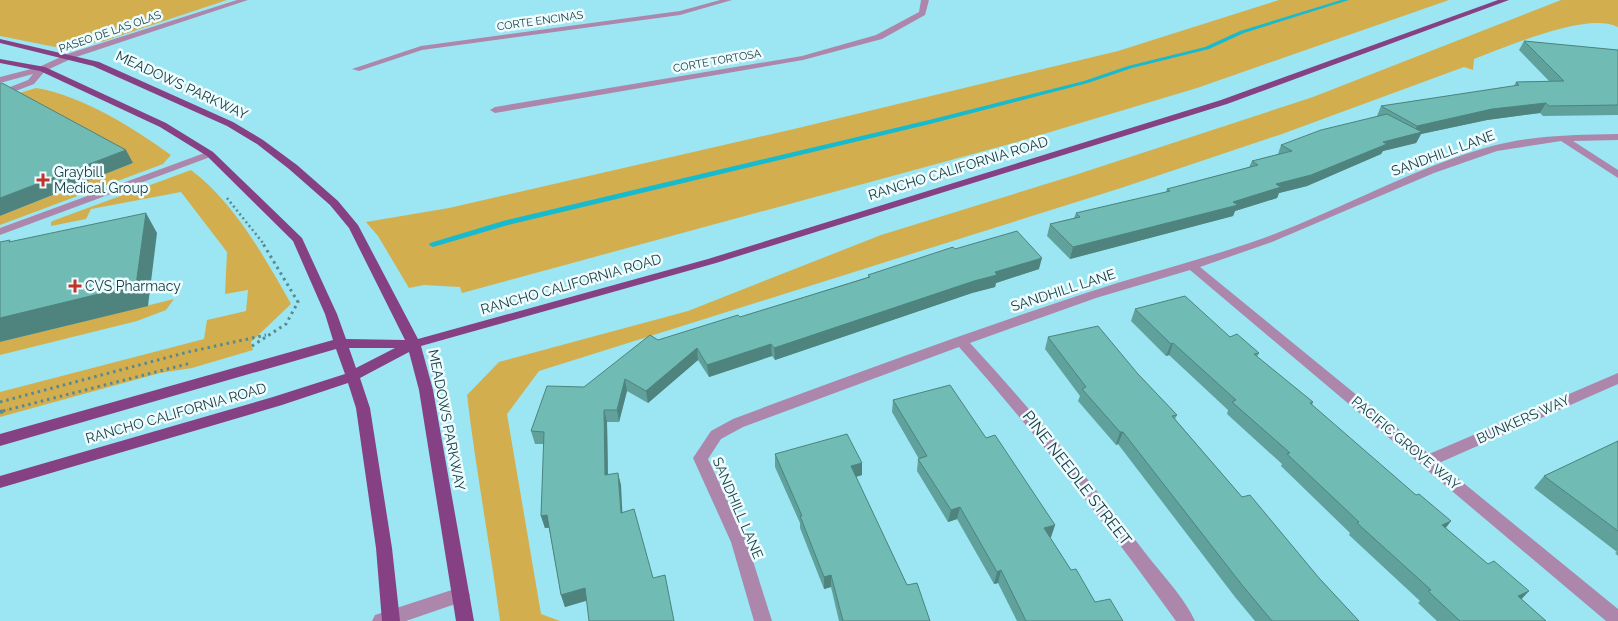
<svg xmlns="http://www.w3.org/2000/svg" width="1618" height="621" font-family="Raleway,sans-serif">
<rect width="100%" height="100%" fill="#9be6f2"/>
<path fill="#d3ae4f" d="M0,0H227L101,42L63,44L55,47L0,36Z
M1279,0H1449L1197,88L1017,142L462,293L460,287L424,285L409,288L378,236L366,222L449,208L794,129L1118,51Z
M1561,0H1618V27C1587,11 1507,47 1474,59L1473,70L1464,67L1282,134L1121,188L539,371L507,414L541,614L560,621H500C490,545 476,471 467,395L499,362L688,311L881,235L1075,175L1313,97Z
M36,88C81,95 134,128 171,155L163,164L0,225V216L133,163L0,99Z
M191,170C234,202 265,258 291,304L251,342L253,350L192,368L160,373L0,417V392L204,339L207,320L246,311L248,290L225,294L227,252L181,192L91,209L86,219L51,226V222L55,220Z
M174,299L166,310L137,321L0,355V342Z"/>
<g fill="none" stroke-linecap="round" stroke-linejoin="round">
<path fill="#18bacd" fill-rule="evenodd" d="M1341,0H1349L1244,33L1209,49L1132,68L1088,83L930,124L508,225L433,247L429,245L430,243L503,221L929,120L1084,81L1128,66L1205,47L1240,31Z"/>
<path stroke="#568992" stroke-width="2.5" stroke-dasharray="2 3" stroke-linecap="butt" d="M227,198L263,243"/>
<path stroke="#568992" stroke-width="3" stroke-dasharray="2.5 4" stroke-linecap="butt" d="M252,346L286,324L298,302L262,242
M0,402L188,352L266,335
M3,411L191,363"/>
<path stroke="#568992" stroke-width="4" stroke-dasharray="3 5" stroke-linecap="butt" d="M0,412L8,410"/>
<path fill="#ad87ab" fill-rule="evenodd" d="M237,0H248L73,58L45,71L34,84L0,97V91L28,80L33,74L0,83V77L39,67L67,54Z
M720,0H732L680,15L422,50L359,71L352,69L421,46L680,11Z
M921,0H929L925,15L882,39L803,60L495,113L490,110L495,107L802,56L876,35L919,12Z
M1618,134V140L1573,141L1618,170V178L1561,141L1497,151L1434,173L1272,242L1200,267L1429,454L1618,373V384L1439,463L1618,609V621H1606L1190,270L1096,298L970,343C1031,409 1089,479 1143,550C1159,571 1185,598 1195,621H1176C1107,526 1037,434 959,347L743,427L721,439L708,459L747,542L772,621H754L731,542L693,458L711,431L733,419C850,375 968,332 1086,293C1144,274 1204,259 1261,239C1339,211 1412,168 1492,146C1532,135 1577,135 1618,134Z
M210,151L213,152V156L0,235V228Z
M461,587L467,590L470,595L467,600L406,621H372L375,615Z"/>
<path fill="#854184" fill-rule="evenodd" d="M1498,0H1509L1227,104L716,263L421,346L433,390L474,621H456L419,390L409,352L360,378L370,408L392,548L400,621H382L376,548L356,408L348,383L282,405L0,488V476L273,397L345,374L336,349L0,446V434L333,340L325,314L293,241L207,156L160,127L40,71L0,63V59L45,67L166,123L213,152L302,238L337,314L346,339L405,340L349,228L330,205L289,169L257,144L227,126L93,66L0,43V39L99,62L233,122L263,140L297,165L338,201L358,225L418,339L708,259L1221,100ZM349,348H395L356,368Z"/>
</g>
<path fill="#60a19b" d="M1524,41L1618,50V115L1543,116L1540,113L1487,120L1421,134L1416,143L1383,151L1381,154L1307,186L1279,193L1277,198L1235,211L1233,216L1070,259L1047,236L1050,224L1074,218L1076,213L1166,192L1167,189L1249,167L1252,161L1278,154L1281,145L1377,116L1381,106L1514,86L1516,82L1549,81L1519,50Z
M955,249L1039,269L996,283L995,287L972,293L775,360L772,356L709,377L698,360L648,403L627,391L619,422H607L608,474L621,485L586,601L565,607L561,595L549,528H545L541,516L544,444H535L531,431L584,387L658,340L740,317L868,277V275Z
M1135,309L1230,337L1259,353L1257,357L1313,402L1312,405L1446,528L1521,599L1546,621H1437L1418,603L1420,601L1349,535L1350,533L1281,466L1282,464L1227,414L1228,410L1169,355L1166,356L1131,321Z
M1048,337L1138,374L1177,415L1175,419L1242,497L1319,578L1359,621H1255L1235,597L1118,444L1116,445L1078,401L1080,396L1045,349Z
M893,400L986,438L1055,525L1051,537L1050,538L1071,570L1095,602L1123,621H1017L998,583L994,584L957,519L948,522L917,471L918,459H919L892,412Z
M1618,441V556L1615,553L1617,552L1534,488L1544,476Z
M775,454L862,463V475L856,477L907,585L930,621H839L831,587L824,589L800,528V523L775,467Z"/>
<path fill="#4e837e" d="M1546,103L1540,113L1487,120L1421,134L1416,143L1383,151L1381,154L1307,186L1279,193L1277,198L1235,211L1233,216L1070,259L1073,247L1233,202L1276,184L1383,142L1413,134L1417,126L1492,109Z
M126,150L133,163L0,216V198Z
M146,213L157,233L148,306L0,342V318Z
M1042,258L1039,269L996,283L995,287L972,293L775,360L774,348L995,272Z
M1173,343L1169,355L1166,356L1171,344Z
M771,344L772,356L709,377L707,365Z
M697,348L698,360L648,403L646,391Z
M625,379L627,391L619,422L617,410Z
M604,410L607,422L608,487L605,475Z
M1120,432H1123L1118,444L1116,445Z
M862,463V475L851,478V466Z
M618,473L621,485L623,525L621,513Z
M960,507L957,519L948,522L951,510Z
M547,515L551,527L545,528L541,516Z
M1451,521L1442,533V525Z
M1055,525L1051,537L1040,540L1044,528Z
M1001,570L998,583L994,584L997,572Z
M831,575V587L824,589V577Z
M585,588L588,600L565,607L561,595Z
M1529,591L1518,603V596Z"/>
<path fill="#70bbb4" stroke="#4e837e" d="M1524,41L1618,50V105L1549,106L1546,103L1492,109L1417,126L1381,106L1519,85L1516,82L1564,81Z
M2,83L126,150L0,198V84Z
M1387,114L1422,132L1383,142L1387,144L1311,175L1276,184L1281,187L1233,202L1238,205L1073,247L1050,224L1080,217L1076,213L1170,191L1167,189L1258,165L1252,161L1292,151L1281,145L1321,130Z
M146,213L136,285L0,318V242L10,240L9,242Z
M1017,231L1042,258L995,272L997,275L974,281L774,348L771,344L707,365L697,348L646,391L625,379L617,410H604L605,475L618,473L621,513L634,509L653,578L665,575L674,621H589L585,588L561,595L547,515L541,516L544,432L531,431L547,386L584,387L650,335L658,340L738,315L740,317L870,277L868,275L953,247L955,249Z
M1185,296L1230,337L1237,334L1259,353L1254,354L1313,402L1310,403L1416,495L1419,494L1451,521L1442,525L1488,564L1494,561L1529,591L1518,596L1546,621H1460L1428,591L1431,590L1357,523L1359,522L1287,454L1290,453L1232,402L1236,400L1173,343L1171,344L1135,309Z
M1098,326L1138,374L1177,415L1172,416L1242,497L1250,495L1319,578L1359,621H1272L1242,585L1123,432H1120L1082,389L1086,387L1048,337Z
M950,385L986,438L995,435L1055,525L1044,528L1071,570L1076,569L1095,602L1110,599L1123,621H1026L1001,570L997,572L960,507L951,510L918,459L927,456L893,400Z
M847,434L862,463L851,466L907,585L917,583L930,621H843L831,575L824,577L800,516H802L775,454Z
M1618,441V531L1544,476Z"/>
<g fill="#c1332b" stroke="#edfcfe" stroke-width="2">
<path d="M40.5 172.5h5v5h5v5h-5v5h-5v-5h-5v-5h5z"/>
<path d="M72.5 278.5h5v5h5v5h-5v5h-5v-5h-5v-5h5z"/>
</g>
<g text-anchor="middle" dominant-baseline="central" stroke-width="5" stroke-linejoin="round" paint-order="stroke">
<g font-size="11" fill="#18373c" stroke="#edfcfe">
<text transform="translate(540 21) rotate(-8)">CORTE ENCINAS</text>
<text transform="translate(110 32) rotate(-19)">PASEO DE LAS OLAS</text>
<text transform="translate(717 61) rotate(-10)">CORTE TORTOSA</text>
</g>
<g font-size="14" fill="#18373c" stroke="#edfcfe">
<text transform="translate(182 85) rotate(25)">MEADOWS PARKWAY</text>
<text transform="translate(1443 153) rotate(-20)">SANDHILL LANE</text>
<text transform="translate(958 168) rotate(-17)">RANCHO CALIFORNIA ROAD</text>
<text transform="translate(571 284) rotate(-16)">RANCHO CALIFORNIA ROAD</text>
<text transform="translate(1063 290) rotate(-18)">SANDHILL LANE</text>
<text transform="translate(176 413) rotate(-16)">RANCHO CALIFORNIA ROAD</text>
<text transform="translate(1523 419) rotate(-24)">BUNKERS WAY</text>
<text transform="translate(447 420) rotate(79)">MEADOWS PARKWAY</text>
<text transform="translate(1406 443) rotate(40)">PACIFIC GROVE WAY</text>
<text transform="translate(738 508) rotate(67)">SANDHILL LANE</text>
</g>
<g font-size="14" fill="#18373c" stroke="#edfcfe" text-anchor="start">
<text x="54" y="172">Graybill<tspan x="54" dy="16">Medical Group</tspan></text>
<text x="85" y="286">CVS Pharmacy</text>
</g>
<g font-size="16" fill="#18373c" stroke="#edfcfe">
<text transform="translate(1077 478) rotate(52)">PINE NEEDLE STREET</text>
</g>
</g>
</svg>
